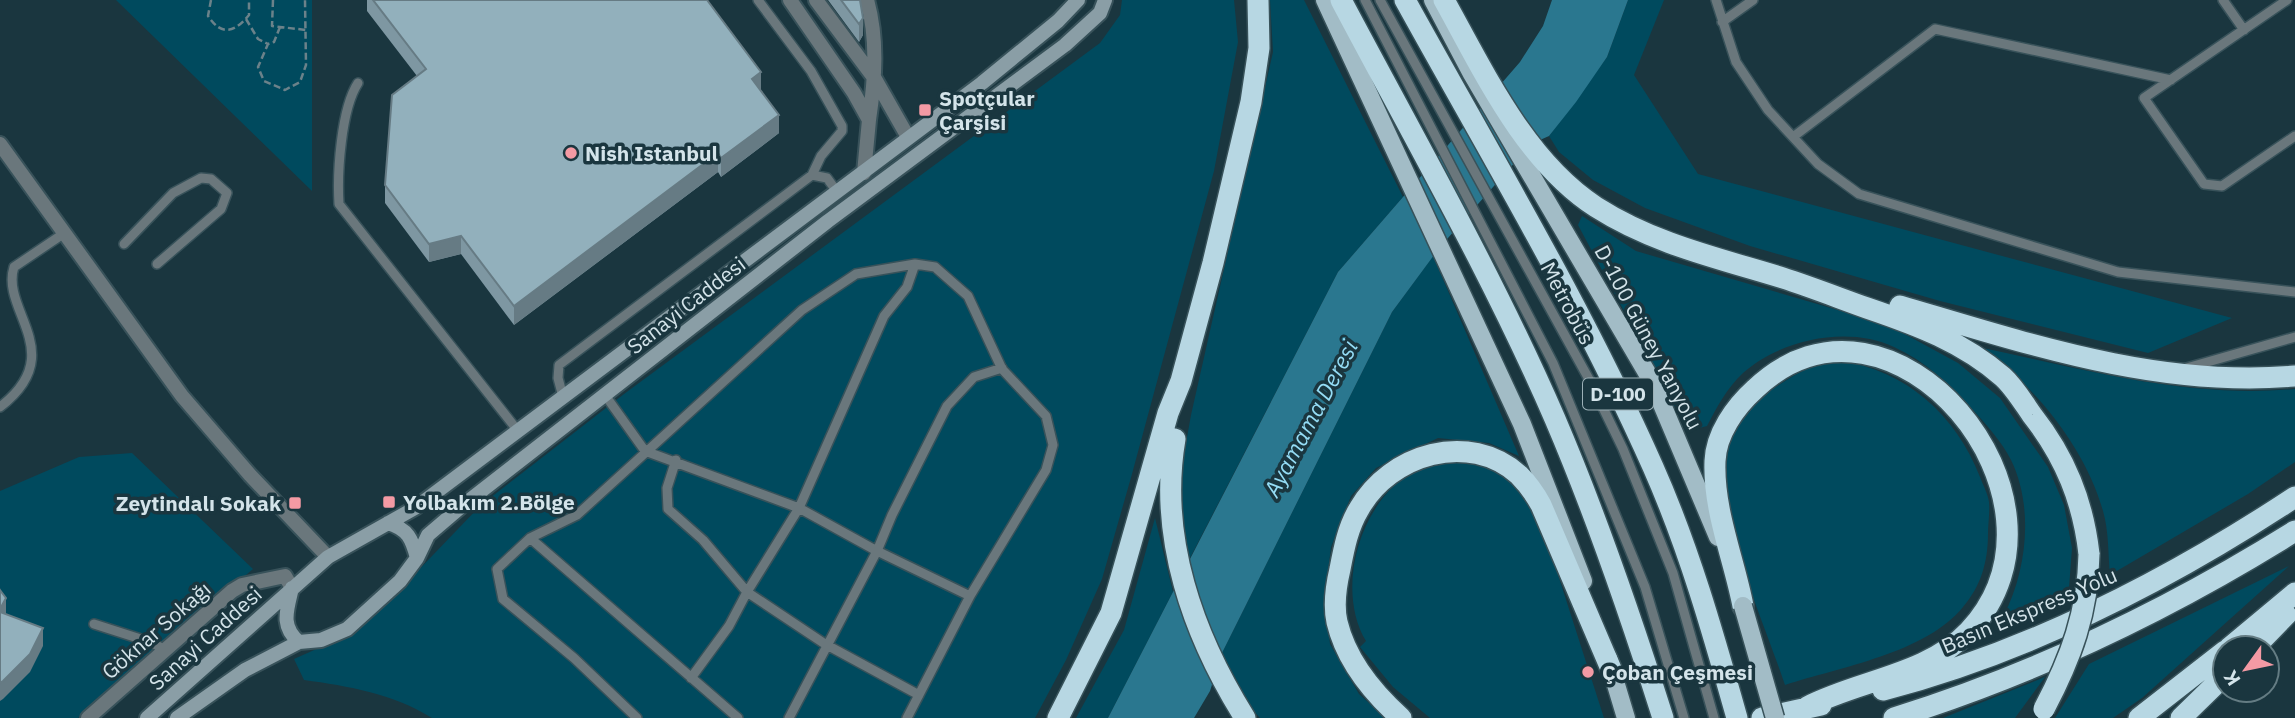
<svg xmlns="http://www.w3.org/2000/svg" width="2295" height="718" font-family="'IBM Plex Sans',sans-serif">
<rect width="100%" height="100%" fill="#1a363f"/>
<path fill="#004a5e" d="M116,0H312V191Z
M1122,0H1234L1238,42L1214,171L1132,474L1102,579L1066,660L1035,718H432C394,694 348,686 304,680L294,659L348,635L384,606L481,505L624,394L1100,43L1120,15Z
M1270,0H1304L1403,197L1338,272L1189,560L1182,527L1179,482L1191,415L1273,52Z
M1628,0H1664L1634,75L1698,174L2232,318L2148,353L1940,301L1750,246L1645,208L1593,180L1559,152L1549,136L1607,57Z
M1582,216L1636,251L1848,313L1901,332L1958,363L2000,398L2048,467L2064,505L2072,548L2068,601L2007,624L2004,615C2027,570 2034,507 2011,460C2002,442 1986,424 1972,409C1950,384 1925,361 1894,347C1847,325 1780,340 1743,373C1727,388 1717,407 1707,426L1688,431L1578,225Z
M1433,256L1519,456L1489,443L1438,438L1376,468L1351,496L1331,547L1325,596L1330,644L1359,694L1386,718H1260L1252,709L1222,653L1392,312Z
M1983,348C2085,370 2190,399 2295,389V462L2248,494L2110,575C2108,555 2109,531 2103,511C2085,447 2035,387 1983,348Z
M1840,361C1906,370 1956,415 1980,477C1983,485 1988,494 1989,502C1990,512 1988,524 1988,534C1988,562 1981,586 1963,607C1926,653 1840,667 1785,685C1764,622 1726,540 1724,474C1724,441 1748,402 1777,386C1800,372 1813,363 1840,361Z
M132,453L253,569L78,718H0V491L79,457Z
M1474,460L1514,479L1543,528L1604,718H1430L1393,687L1360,647L1366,641C1332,585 1364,484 1431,464C1444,461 1460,462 1474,460Z
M1155,518L1173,592L1108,718H1076L1124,630Z
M2289,566L2142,698L2113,718H2055L2089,664Z
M2045,677L2015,718H1943Z"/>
<path fill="#2a778f" d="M1552,0H1628L1607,57L1576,102L1549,136L1531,144L1440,247L1392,312L1222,653L1210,691L1194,718H1108L1338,272L1520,62L1543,26Z"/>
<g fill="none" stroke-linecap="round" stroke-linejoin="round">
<g stroke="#38525a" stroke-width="12">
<path id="lane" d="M758,0L811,71L842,126V131L821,156L812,175
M1365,0L1553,363L1645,587L1684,718
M1380,0L1590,381L1623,449L1673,573L1714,718
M1716,0L1736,62L1768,110L1818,164L1859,194L2118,272L2295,292
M2223,0L2244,30
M2287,0L2144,98L2204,184L2222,186L2295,136
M1722,22L1753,0
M358,83C341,109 337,173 339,204L518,431
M1793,137L1935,29L2171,80
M124,244L173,193L201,178L211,179L227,193L221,209L157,264
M915,264L907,287L884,316L799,508L747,592L825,644L919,695
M2183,369L2295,337
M605,395L645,451L799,508L877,551L970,596
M563,397L558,378L559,365L812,175L827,178L838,193
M0,407C70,353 0,311 14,267L63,234
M676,460L667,488L668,509L703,540L747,592L729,626L691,678
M530,538L738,718
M94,624L150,642L166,650
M637,718L574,658L503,599L497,569L530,538L577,515L802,310L856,274L915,264L935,267L968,296L1002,369L1046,416L1053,445L1046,470L970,596L907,718
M789,718L877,551L892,515L947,406L974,377L1002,368"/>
</g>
<g stroke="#38525a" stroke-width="18">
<path id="street" d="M790,0L854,93L869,120L864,173
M816,0L875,79L908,137
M867,0C878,39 875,80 869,120
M0,144L182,396L250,475L328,557
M88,718L232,591L242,585L285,576L292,588"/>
</g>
<g stroke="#38525a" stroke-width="18">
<path id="secondary" d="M388,523C408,529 412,539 417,558
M292,588C287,610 280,626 299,642
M147,718L328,557L415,508L982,83L1058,21L1078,0
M177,718L245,670L299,642L321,640L347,629L400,581L417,558L428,535L462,506L828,221L1065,45L1100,13L1105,0"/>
</g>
<g stroke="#38525a" stroke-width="21">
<path id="primary" d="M1325,0L1522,424L1583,581
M1433,0L1472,74L1653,383L1718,537
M1608,658L1626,718"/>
</g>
<g stroke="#38525a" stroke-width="24">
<path id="highway" d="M1341,0C1414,138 1493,276 1555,419C1597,517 1631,617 1663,718
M1405,0C1490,154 1582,307 1653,467C1689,548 1713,633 1737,718
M1444,0C1484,72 1525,161 1596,207C1654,244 1718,258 1783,278C1811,287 1839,298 1867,308C1917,325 1963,342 2003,377C2014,387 2023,402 2032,415C2065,457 2083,501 2089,554
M1900,306C2029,344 2159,388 2295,376
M1175,439C1158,537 1193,635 1245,718
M1743,606C1734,559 1713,510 1715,461C1716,434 1735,407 1755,389C1891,259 2092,499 1969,631C1928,675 1859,680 1807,707
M2229,648L2295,593
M2254,648L2286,615
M1883,690C2029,652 2169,580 2295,497
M1058,718L1111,613L1168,413L1181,381L1213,263L1251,102L1259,48L1258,0
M1401,718C1372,692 1346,660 1337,622C1333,604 1336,586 1340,569C1344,548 1348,527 1359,509C1390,454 1469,430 1519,475C1528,484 1535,494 1541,505L1611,669
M1762,718L1821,705
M1894,718C2035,674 2170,609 2295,531
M2139,718L2225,651
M2181,718L2225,675"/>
</g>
<path stroke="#6b828a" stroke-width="2.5" stroke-dasharray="7 3.5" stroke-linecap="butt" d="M211,0L208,16C222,37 235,32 249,15V0
M273,0L272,26L306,30
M246,19L258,39L268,44
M280,27L274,42L268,44L258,67L264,81L285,90L300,82L306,65L305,0"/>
<use href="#lane" stroke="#6a777c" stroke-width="9"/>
<use href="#street" stroke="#6a777c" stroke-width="14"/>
<use href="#secondary" stroke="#8a9ea6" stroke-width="14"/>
<use href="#primary" stroke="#a2bcc6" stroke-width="18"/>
<use href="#highway" stroke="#b7d7e3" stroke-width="21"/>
<g stroke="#38525a" stroke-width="21" stroke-linecap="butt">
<path id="primary-bridge" d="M1743,606L1775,718"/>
</g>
<g stroke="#38525a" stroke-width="24" stroke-linecap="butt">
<path id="highway-bridge" d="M2044,709C2071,658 2088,612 2089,554"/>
</g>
<use href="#primary-bridge" stroke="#a2bcc6" stroke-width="18"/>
<use href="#highway-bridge" stroke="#b7d7e3" stroke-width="21"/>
</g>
<path fill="#7e97a2" d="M367,0H707L761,91L779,133L721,177L718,172L514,325L461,254L429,262L385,203V185L417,76L367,11Z
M828,0H860L863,35L859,42Z"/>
<path fill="#667b84" d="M863,18V35L859,42V24Z
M761,72V91L752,79Z
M779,115V133L721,177V158Z
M718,153V172L514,325V306Z
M461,236V254L429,262V244Z
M6,598V615L0,626V609Z
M43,628V646L30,672L3,699L0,701V683Z"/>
<path fill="#92b0bc" stroke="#667b84" stroke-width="2" d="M373,0H707L761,72L752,79L779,115L721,158L718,153L514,306L461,236L429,244L385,185L392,95L426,69Z
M841,0H860L863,18L859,24Z
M0,590L6,598L0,609Z
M0,612L43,628L30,654L3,681L0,683Z"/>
<g fill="#f49aa4" stroke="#1a363f" stroke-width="2.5">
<rect x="918" y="103" width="14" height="14" rx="3.5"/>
<circle cx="571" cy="153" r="7"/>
<rect x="382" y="495" width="14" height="14" rx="3.5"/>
<rect x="288" y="496" width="14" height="14" rx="3.5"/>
<circle cx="1588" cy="672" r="7"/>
</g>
<g text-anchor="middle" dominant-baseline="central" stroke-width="7" stroke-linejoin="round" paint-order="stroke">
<rect fill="#1a363f" stroke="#9cb0b7" stroke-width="2" x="1583" y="378.5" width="70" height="31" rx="5"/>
<g font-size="19" font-weight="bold" fill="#d4e4ea">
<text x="1618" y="394">D-100</text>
</g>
<g font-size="21" font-weight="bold" fill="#d4e4ea" stroke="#1a363f" text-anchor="start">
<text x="939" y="98">Spotçular<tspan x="939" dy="24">Çarşisi</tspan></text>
<text x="585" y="153">Nish Istanbul</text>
<text x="403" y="502">Yolbakım 2.Bölge</text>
<text x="281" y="503" text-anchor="end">Zeytindalı Sokak</text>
<text x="1602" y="672">Çoban Çeşmesi</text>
</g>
<g font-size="21" fill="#d4e4ea" stroke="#1a363f">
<text transform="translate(1568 303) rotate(62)">Metrobüs</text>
<text transform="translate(686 305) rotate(-38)">Sanayi Caddesi</text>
<text transform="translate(1649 337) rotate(62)">D-100 Güney Yanyolu</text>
<text transform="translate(2029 610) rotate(-23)">Basın Ekspress Yolu</text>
<text transform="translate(156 630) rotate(-41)">Göknar Sokağı</text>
<text transform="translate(205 638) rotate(-42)">Sanayi Caddesi</text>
</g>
<g font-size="23" font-style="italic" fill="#94dcf5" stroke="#1a363f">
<text transform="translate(1310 418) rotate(-62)">Ayamama Deresi</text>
</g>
</g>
<g transform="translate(2246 669) rotate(237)"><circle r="33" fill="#1a363f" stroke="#647c83" stroke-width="2"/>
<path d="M0-5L12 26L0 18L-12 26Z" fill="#f49aa4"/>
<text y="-10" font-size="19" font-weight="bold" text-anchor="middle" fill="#d4e4ea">K</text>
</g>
</svg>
